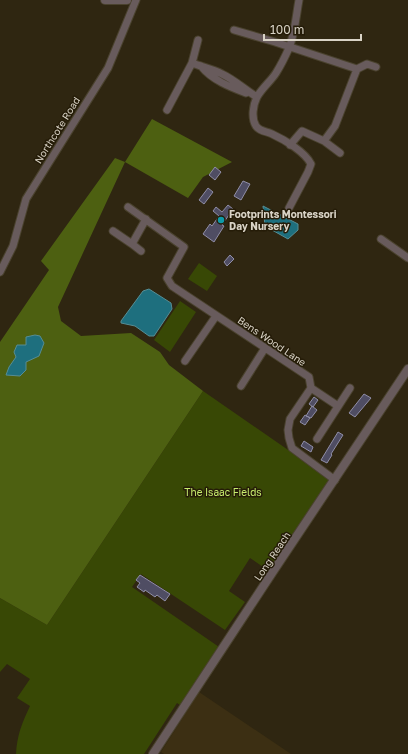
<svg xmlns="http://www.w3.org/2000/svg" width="408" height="754" font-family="'Golos Text',sans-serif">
<rect width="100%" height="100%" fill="#2f2611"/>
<path fill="#3c2f13" d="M199,692L291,754H164L161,752Z"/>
<path fill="#384805" d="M199,263L217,276L207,291L188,279Z
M180,301L196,312L170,352L154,340Z
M203,391L330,479L335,480L272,573L250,558L229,591L245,602L225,630L141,574L132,587L222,649L185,708L177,703L144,754H16C17,735 22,723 30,706L17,698L30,679L7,664L0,672V598L47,625Z"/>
<path fill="#4d6011" d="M152,119L232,162L203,177L188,198L125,162L58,307L61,321L81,336L131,333L160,352L169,365L203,391L47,625L0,598V342L49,270L41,261L115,158L125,162Z"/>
<path fill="#1e6f7e" stroke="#568d94" d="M263,206L298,224V230L288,239L265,226Z
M149,289L171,303L172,309L154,336H149L135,326L121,323V321L143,291Z
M35,335L40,336L44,343L39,356L26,362V370L20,376L6,375L9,367L16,357L14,352L17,345H26V337Z"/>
<path fill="#4f4d63" stroke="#908ea7" d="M215,167L221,172L215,180L209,175Z
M243,181L250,184L241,200L234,196Z
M208,188L213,192L204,204L199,200Z
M228,205L233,209L222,225L224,226L214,242L203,234L210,224L212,226L219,216L213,211L216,207L222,212Z
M230,255L234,259L227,266L224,262Z
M364,394L371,398L355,417L349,413Z
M314,397L318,400L313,407L309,404Z
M312,406L317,410L311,418L306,416Z
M305,415L310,418L305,425L300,422Z
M338,432L343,435L331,454L332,455L327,463L321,460Z
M304,441L313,447L311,452L301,446Z
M140,575L170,594L165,601L157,595L155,597L145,590L144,592L137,587L140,583L136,580Z"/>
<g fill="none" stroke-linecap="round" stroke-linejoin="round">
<g stroke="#4a422e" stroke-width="9">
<path id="minor" d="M234,30L275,42L357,69
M192,63L198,40
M201,66C212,80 230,87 246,93
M167,110L192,63C202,67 213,69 222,74C235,80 245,90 257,97
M324,141L340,153
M290,145L302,131L324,141L335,126L357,69L367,64L376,67
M128,207L184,247L167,278L172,286L309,377L311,388L290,419L288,430L289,438L292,448L335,480
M289,208L308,172L311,164C305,152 285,140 272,134C267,131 260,132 256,126C251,118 253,105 257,97C262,88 271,81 276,73C281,65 285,57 289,48C295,33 296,16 299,0
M113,231L132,244L146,219
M381,239L408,258
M132,244L141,251
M0,272L13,246L26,199L108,68L136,0
M185,361L216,316
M241,386L265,348
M311,388L338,406
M317,439L350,388"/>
</g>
<g stroke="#4a422e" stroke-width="10">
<path id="tertiary" d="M105,0H127
M153,754L272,573L408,369"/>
</g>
<use href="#minor" stroke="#685b5c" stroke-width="7"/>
<use href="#tertiary" stroke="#685b5c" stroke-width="8"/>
</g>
<circle fill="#0f9aa8" stroke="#251c08" stroke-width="1.5" cx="221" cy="220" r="4"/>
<g text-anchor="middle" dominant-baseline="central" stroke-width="3" stroke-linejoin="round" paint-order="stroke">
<g font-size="10" fill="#d9d3c6" stroke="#251c08">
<text transform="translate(57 130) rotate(-58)">Northcote Road</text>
<text transform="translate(272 341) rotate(34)">Bens Wood Lane</text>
<text transform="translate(272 556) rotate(-56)">Long Reach</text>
</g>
<g font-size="10" font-weight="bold" fill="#d9d3c6" stroke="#251c08" text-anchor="start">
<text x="229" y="214">Footprints Montessori<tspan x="229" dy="12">Day Nursery</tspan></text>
</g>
<g font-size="10" fill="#c7ec6d" stroke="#251c08">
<text x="223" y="492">The Isaac Fields</text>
</g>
</g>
<path d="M264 34v6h97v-6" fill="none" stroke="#d9d3c6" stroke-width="2"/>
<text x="270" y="34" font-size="12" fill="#d9d3c6" stroke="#251c08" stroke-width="3" paint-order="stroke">100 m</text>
</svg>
